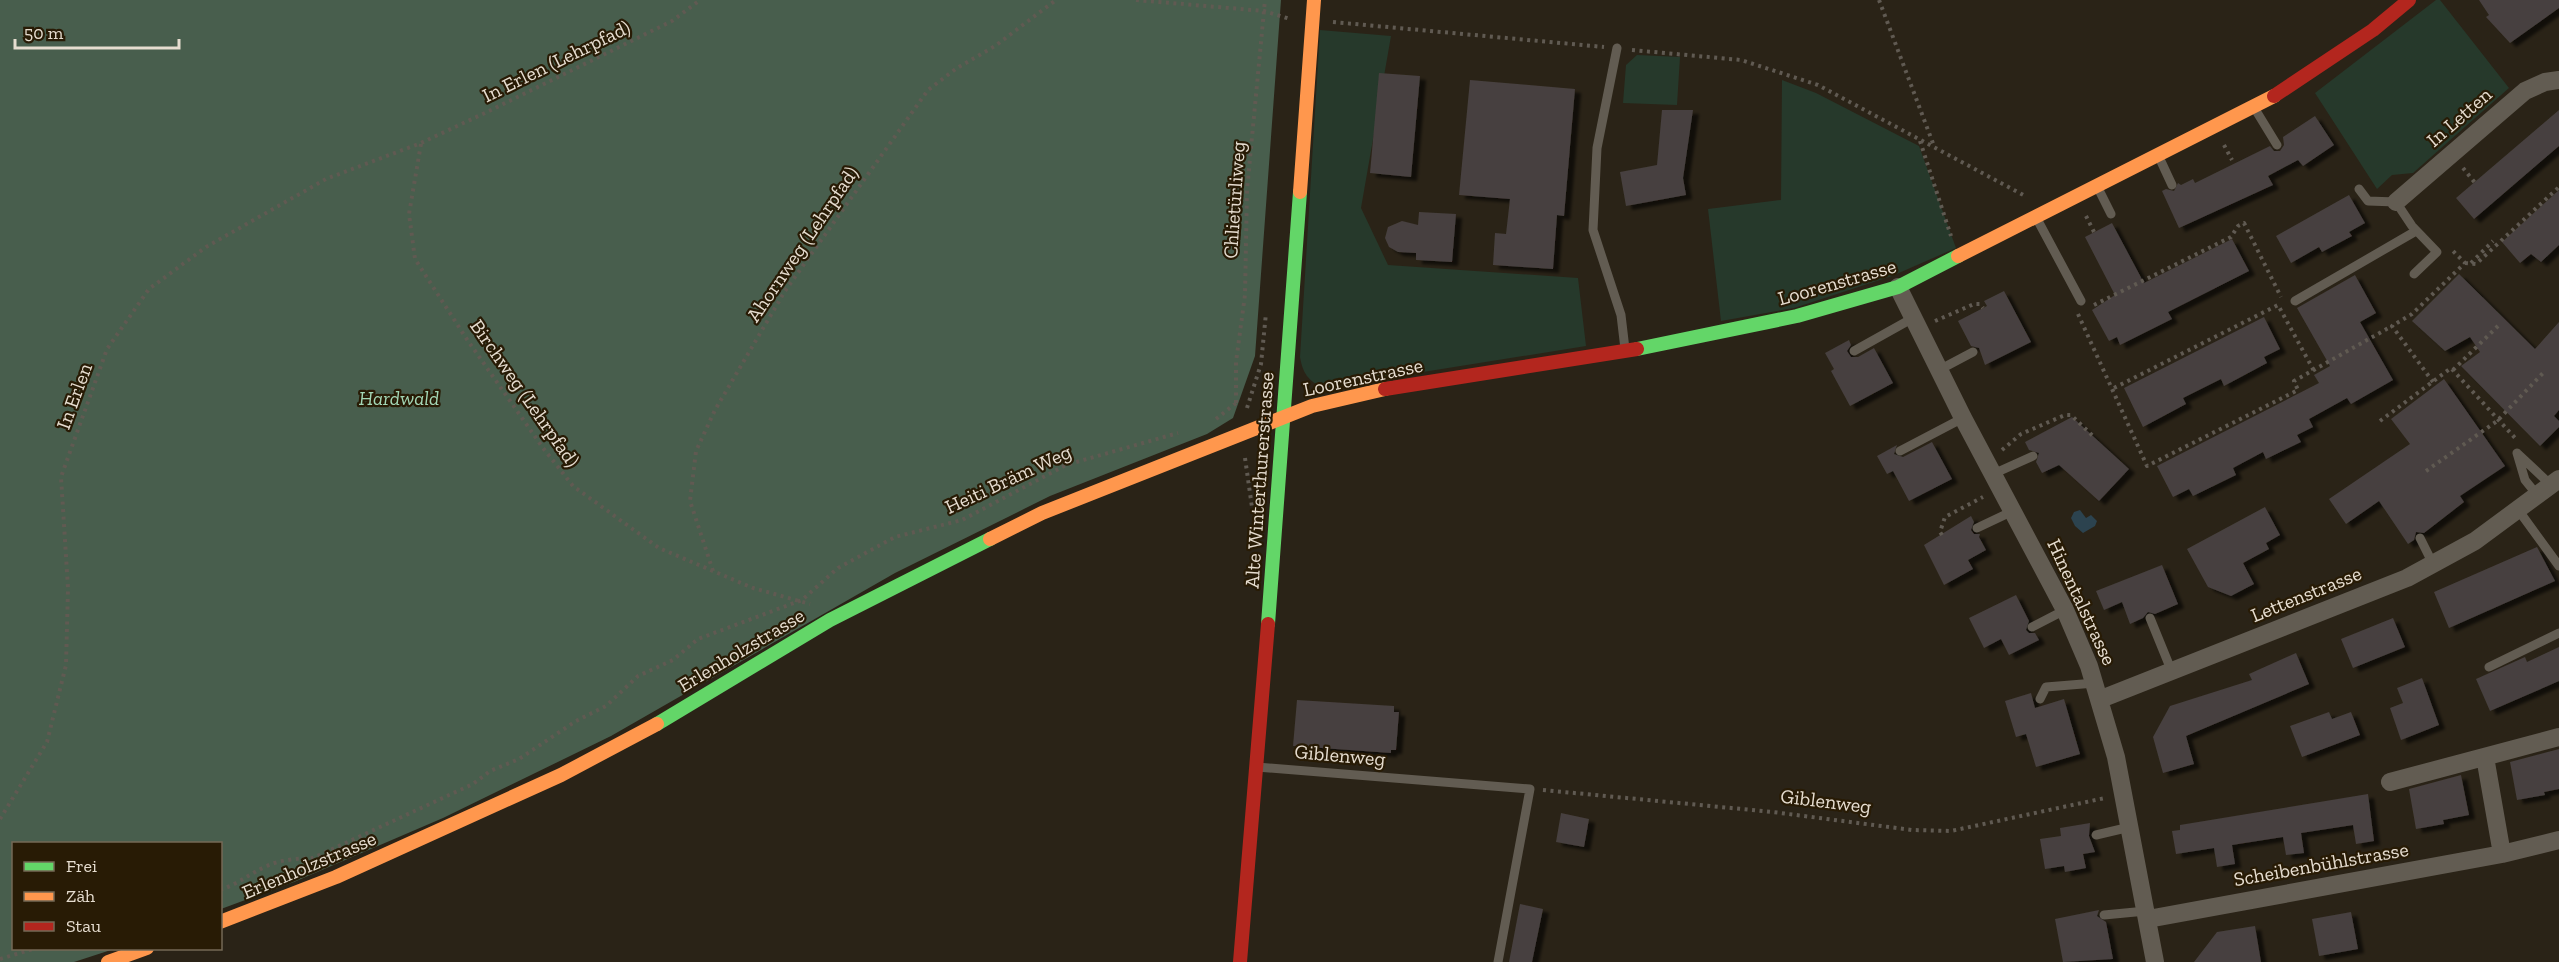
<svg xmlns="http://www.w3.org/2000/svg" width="2559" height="962" font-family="'Zilla Slab',serif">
<defs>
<filter id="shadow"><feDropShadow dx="6" dy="4" stdDeviation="1.5" flood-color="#0009"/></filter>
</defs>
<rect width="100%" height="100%" fill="#2a2317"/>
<path fill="#26392b" d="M2436,0H2440L2509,88L2413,173L2392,175L2377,189L2315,93Z
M1320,30L1391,36L1361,208L1388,265L1578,278L1586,346L1323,388C1308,380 1303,374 1300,357Z
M1637,55L1680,57L1677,105L1623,103L1626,65Z
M1782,80L1816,93L1919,146L1956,248L1892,276L1794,308L1721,321L1708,209L1781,200Z"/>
<path fill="#485e4d" d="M0,0H1281L1255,356L1233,418L1207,434L1050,496L895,573L611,736L443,818L294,882L221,909L220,844H14V948L114,949L74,962H0Z"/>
<path fill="#2c434f" d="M2080,510L2086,518L2091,515L2097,521L2095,526L2083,533L2075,526L2071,518L2074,512Z"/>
<path fill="#47403f" filter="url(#shadow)" d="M2479,0H2559V8L2510,43L2486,17L2489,15Z
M1379,73L1420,76L1411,177L1370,173Z
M1470,80L1575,89L1564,216L1557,215L1553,269L1493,265L1495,233L1506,234L1510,199L1459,195Z
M1662,110H1693L1683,178L1686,195L1626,206L1620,172L1657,165Z
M2559,110V146L2474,219L2456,198Z
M2315,116L2334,145L2303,166L2298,160L2268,176L2273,185L2179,228L2162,191L2166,189L2174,191L2178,183L2181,185L2193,179L2195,183L2270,146L2274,151H2280L2284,145L2283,137Z
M2559,190V245L2541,262L2531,254L2520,263L2502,242Z
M2349,195L2365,223L2349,232L2352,236L2322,252L2319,247L2291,263L2276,236Z
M1419,212L1456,214L1452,262L1416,260V253L1398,252L1389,247L1385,238L1388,227L1402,221L1418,225Z
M2112,223L2144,283L2232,239L2249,271L2168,312L2172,319L2120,345L2117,337L2109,341L2092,310L2115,295L2085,237Z
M2459,274L2535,349L2559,322V410L2554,416L2559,421V427L2540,446L2461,366L2480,352L2470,337L2445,351L2412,321Z
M2355,275L2376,313L2360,322L2393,380L2351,404L2347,398L2309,419L2313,427L2297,435L2301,442L2266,459L2263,452L2233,468L2236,475L2193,496L2189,489L2173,497L2157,466L2319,383L2314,375L2330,366L2297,308Z
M2004,291L2031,342L1985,365L1979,348L1971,346L1958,321L1987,306L1984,301Z
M2264,317L2280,349L2264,357L2267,363L2224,386L2221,379L2183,398L2186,404L2143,427L2124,388Z
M1849,340L1851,345L1847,351L1851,357H1858L1874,348L1893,383L1850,406L1831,371L1834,369L1825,353Z
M2444,379L2505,466L2460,496L2464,502L2424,533L2416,532L2414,540L2408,544L2379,501L2346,524L2329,499L2410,444L2391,419Z
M2072,417L2129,469L2099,501L2059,465L2042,473L2036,462L2039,453L2029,450L2025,442Z
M1932,442L1952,479L1909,501L1893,471L1887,474L1877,456L1897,445L1894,454L1903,457Z
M2265,507L2280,535L2266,543L2269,549L2243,563L2254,584L2231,596L2208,587L2187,549Z
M1971,516L1974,522L1971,530L1974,534H1980L1979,537L1986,550L1968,560L1973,569L1944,585L1924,545Z
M2537,547L2555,581L2449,628L2434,592Z
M2162,565L2178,604L2155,614L2148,612L2143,618L2130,624L2122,602L2104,610L2096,591Z
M2016,595L2029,621L2026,630L2029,633H2035L2039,640L2009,655L2001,639L1984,648L1969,618Z
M2393,618L2405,647L2353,668L2341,639Z
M2559,647V681L2490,711L2476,679L2525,657L2527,662Z
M2296,653L2309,684L2186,736L2194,764L2163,773L2153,737L2170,706L2252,680L2249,674Z
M2422,678L2439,725L2401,740L2390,708L2403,703L2397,688Z
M2031,693L2035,708L2064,699L2080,754L2036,767L2026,734L2016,737L2005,701Z
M1297,700L1394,706V712H1399L1396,750H1391V753L1293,746Z
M2329,712L2332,719L2351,712L2360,735L2302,757L2290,726Z
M2559,749V789L2544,792L2545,795L2517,800L2510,762Z
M2461,775L2469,815L2443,820L2444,824L2416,829L2409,789Z
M2368,794L2374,841L2356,844L2353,825L2301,833L2304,853L2286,855L2283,837L2232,845L2235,864L2217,867L2214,848L2176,854L2172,831L2180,830V825Z
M1561,813L1589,819L1584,847L1556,842Z
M2090,823L2089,836L2095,852L2083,854L2086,868L2065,872L2064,866L2045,869L2040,839L2061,836L2060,828Z
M1520,904L1543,909L1532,962H1509Z
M2099,910L2097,916L2106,922L2113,959L2063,962L2055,919Z
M2351,912L2358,949L2319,956L2312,919Z
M2255,926L2261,962H2194L2217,932Z"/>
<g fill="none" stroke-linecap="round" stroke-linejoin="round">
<path stroke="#605a52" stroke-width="4" stroke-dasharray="3 4.5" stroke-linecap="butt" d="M1136,0L1264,11L1290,19
M1879,0L1934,146
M1333,22L1604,47
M1632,50L1741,60L1818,85L2027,197
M1920,141L1951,236
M421,144L409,214L415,259L466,338L543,448L573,486L659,548L753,588L810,604
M2224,145L2232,160
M2463,168L2476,184
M2086,216L2094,232
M2465,263L2476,264L2559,187
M2471,263L2493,241
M2094,305L2231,237L2238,226L2244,223L2281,297
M2078,314L2147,466L2298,390L2294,381L2392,326
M1935,321L1974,304H1980L1983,308
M2453,370L2498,326
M2433,382L2392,326L2412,314L2465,263L2452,250
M2114,388L2278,305L2314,371
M1236,403V362L1245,295L1247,190L1265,0
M1247,408L1261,364L1266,313
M1216,419L1236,403
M2499,419L2544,372
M2380,421L2451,368L2516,439
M2002,450L2021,434L2065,415H2071L2095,438
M1245,458L1252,507
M2426,471L2497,421
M1942,535L1940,532L1945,517L1983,497
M713,571L690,501L696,451L715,410L785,291L928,90L957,68L995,46L1056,0
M1543,790L1773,812L1912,830L1951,831L2105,798
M0,819L47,742L66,665L68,588L61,477L107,349L149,289L206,247L326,179L421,143L487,112L672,21L700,0
M220,890C240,883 249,874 267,866C281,859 298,859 313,858L473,784L490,771L519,759L576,721L606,706L638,676L673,660L698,639L802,600L838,568L895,537L962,520L1066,465L1178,433
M0,959L36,948"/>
<path stroke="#625c52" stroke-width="9" d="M1617,48L1597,148L1593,230L1621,315L1625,349
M2255,109L2277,145
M2159,157L2172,185
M2098,188L2111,214
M2359,189L2368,201L2396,202L2412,226L2437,252L2414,274
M2037,219L2081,301
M2295,301L2416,231
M1854,351L1913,318
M1939,370L1973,352
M1900,451L1963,418
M2517,453L2525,480L2538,496
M2518,454L2551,485
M1993,474L2033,456
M2519,511L2559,566
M1977,528L2013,511
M2420,538L2433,564
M2150,618L2172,672
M2032,627L2065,610
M2489,667L2559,633
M2040,699L2046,687L2095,683
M1257,767L1530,789L1498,962
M2096,835L2130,827
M2104,915L2146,911"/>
<path stroke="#625c52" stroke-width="18" d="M2396,202L2525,91L2545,82L2559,80
M1898,287L1963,418L2065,610L2089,666L2116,757L2155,962
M2101,699L2407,578L2475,541L2559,479
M2485,757L2502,854
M2390,782L2559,737
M2148,919L2502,854L2559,840"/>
<path stroke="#63d668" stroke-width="14" d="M1637,349L1797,316L1898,287L1958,256
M1268,624L1300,192
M657,724L830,620L990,539"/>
<path stroke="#ff974d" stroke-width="14" d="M1300,192L1314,0
M1958,256L2274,96
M990,539L1042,513L1312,406L1385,389
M220,922L336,877L561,775L657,724
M108,962L147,948"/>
<path stroke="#b3261e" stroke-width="14" d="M2274,96L2373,30L2409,0
M1385,389L1637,349
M1240,962L1268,624"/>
</g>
<g text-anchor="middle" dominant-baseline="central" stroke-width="4.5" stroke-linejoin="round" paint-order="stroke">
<g font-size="20" fill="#e6ddd0" stroke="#281b05">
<text transform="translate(556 61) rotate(-26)">In Erlen (Lehrpfad)</text>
<text transform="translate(2459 117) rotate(-41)">In Letten</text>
<text transform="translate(1234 200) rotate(-86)">Chlietürliweg</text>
<text transform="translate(802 244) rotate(-56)">Ahornweg (Lehrpfad)</text>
<text transform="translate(1837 282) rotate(-16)">Loorenstrasse</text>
<text transform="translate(1363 377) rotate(-12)">Loorenstrasse</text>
<text transform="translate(525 393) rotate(55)">Birchweg (Lehrpfad)</text>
<text transform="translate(74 396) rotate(-70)">In Erlen</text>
<text transform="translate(1008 479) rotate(-25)">Heiti Bräm Weg</text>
<text transform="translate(1259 480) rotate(-86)">Alte Winterthurerstrasse</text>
<text transform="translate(2306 594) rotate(-22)">Lettenstrasse</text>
<text transform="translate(2082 602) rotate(65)">Hinentalstrasse</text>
<text transform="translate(741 650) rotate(-31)">Erlenholzstrasse</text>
<text transform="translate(1340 755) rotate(5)">Giblenweg</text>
<text transform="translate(1826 801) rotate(7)">Giblenweg</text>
<text transform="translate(2321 864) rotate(-10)">Scheibenbühlstrasse</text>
<text transform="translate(309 865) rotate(-23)">Erlenholzstrasse</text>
</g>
<g font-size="20" font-style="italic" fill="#a3d7b6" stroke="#281b05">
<text x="399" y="398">Hardwald</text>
</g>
</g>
<rect x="12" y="842" width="210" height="108" fill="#281b05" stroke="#746956" stroke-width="1.5"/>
<rect x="24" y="862" width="30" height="9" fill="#63d668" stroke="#746956" stroke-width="1.5"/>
<text x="66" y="872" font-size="18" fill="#e6ddd0">Frei</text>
<rect x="24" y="892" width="30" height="9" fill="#ff974d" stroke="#746956" stroke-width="1.5"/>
<text x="66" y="902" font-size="18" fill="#e6ddd0">Zäh</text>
<rect x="24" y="922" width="30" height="9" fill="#b3261e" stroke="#746956" stroke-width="1.5"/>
<text x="66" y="932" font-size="18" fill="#e6ddd0">Stau</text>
<path d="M15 39v9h164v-9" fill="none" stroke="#e6ddd0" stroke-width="3"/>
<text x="24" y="39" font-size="18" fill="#e6ddd0" stroke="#281b05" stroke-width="4.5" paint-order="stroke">50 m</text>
</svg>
